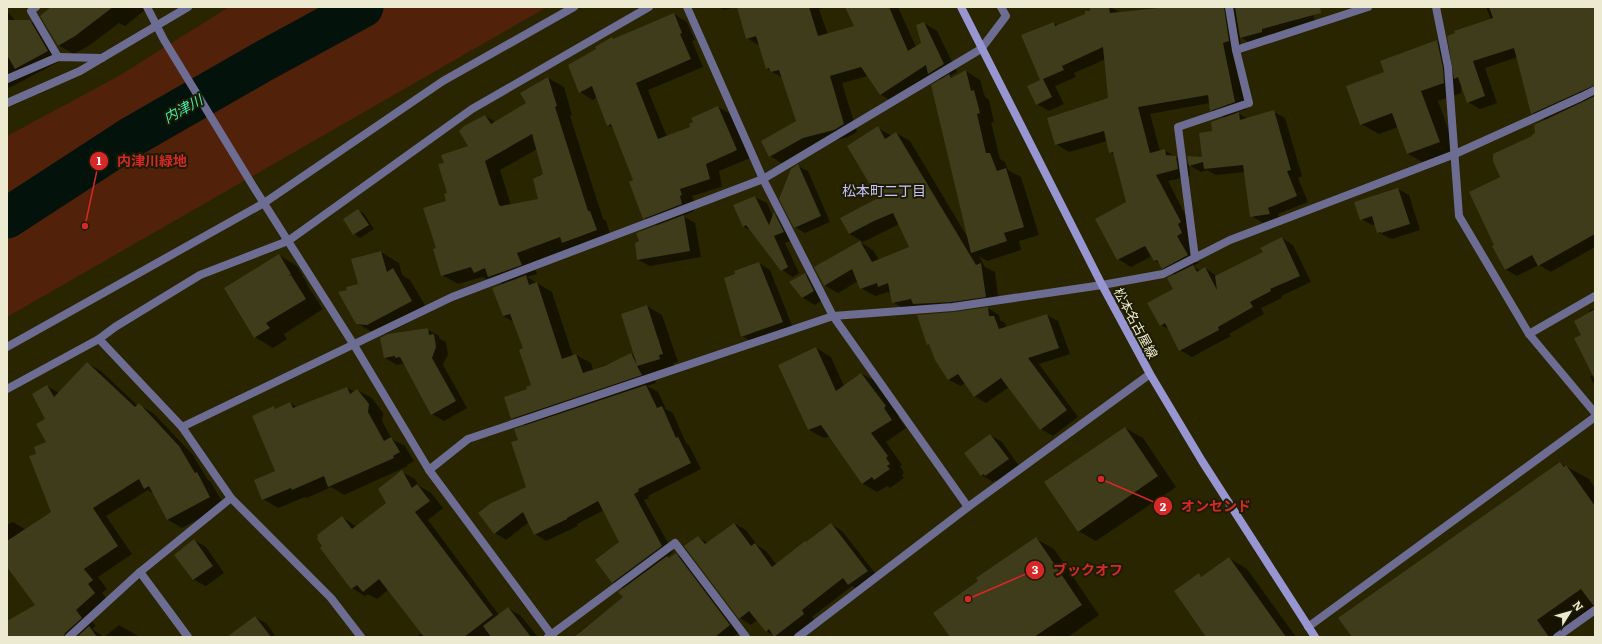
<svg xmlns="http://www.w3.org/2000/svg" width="1602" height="644" font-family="Literata,'Noto Sans JP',serif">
<rect width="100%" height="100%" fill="#282500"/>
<path fill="#512209" d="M229,7H547L7,317V136L117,77Z"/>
<g fill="#0007" fill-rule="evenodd">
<path d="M53,7H142L145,10L125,26L119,23L90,45L74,54L58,45Z"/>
<path d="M718,7H736L724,10Z"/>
<path d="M738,7H823V8L819,9L828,35L855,27L860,7H898L916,47L922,44L924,23L937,31L957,72L950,76L953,78L966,71L980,80L985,97L989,100L994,122H991L1000,159L1005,162L1008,170L1021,177L1039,235L1019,241L1021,250L987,261L979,256L985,267L995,272L999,304L906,310L893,302L891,294L888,292L875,296L861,288L858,281L838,293L824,285L860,242L873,250L879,260L910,248L899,224L863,242L850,234L841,218L879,198L878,128L892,136L896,133L910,141L968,238L941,80L933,76L894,102L881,95L868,76L842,83L857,132L848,137L817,145L783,164L770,156L797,121L783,78L767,69L760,46L747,38Z"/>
<path d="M1102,7H1110L1121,13L1165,8V7H1311L1316,25L1253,45L1240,37L1241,48L1235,50L1247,109L1237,112L1248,119L1274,112L1285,118L1302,176L1298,178L1308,202L1278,214L1281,220L1263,223L1251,216L1245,172L1216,175L1207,170L1201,172L1189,165L1190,176L1168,181L1193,230L1194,240L1189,243L1199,263L1192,266L1201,271L1205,268L1217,276L1264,253L1282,238L1293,245L1311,282L1281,296L1282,298L1261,308L1264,314L1229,334L1231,336L1192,357L1180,350L1170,330L1161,325L1174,290L1175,275L1162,268L1160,264L1154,260L1152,256L1131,267L1118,259L1127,203L1115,155L1110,152L1107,141L1069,152L1056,144L1109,99L1106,59L1074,73L1076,77L1055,86L1064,104L1049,111L1037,104L1054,23L1059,26ZM1210,103V110L1225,118L1213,132L1203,158L1189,165L1164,150L1160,151L1150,114Z"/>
<path d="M1486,7H1595V247L1551,272L1539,265L1517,276L1505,269L1495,245L1501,178L1537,133L1545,120L1532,113L1518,57L1485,68L1497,103L1480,109L1468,102L1461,83V93L1438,101L1457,153L1426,164L1408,154L1398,127L1379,134L1361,124L1385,72L1437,41L1451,49L1491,20Z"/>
<path d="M7,11L16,21H30L45,30L62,60L11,87L7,88Z"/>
<path d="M674,14L687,22L695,40L692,41L703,67L648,90L667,137L692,127L718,107L731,114L750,158L719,171L722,187L692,196L695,203H693L694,211L683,216L695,223L701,257L650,266L638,260L658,226L644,218L634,181L613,128L608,125L597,97L593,100L580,92L614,40Z"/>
<path d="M548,78L564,87L572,115L570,116L603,219L606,221L612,239L571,248L532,262L537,274L527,277L552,292L573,356L576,355L591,363L593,370L631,354L635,357L647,306L662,315L678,362L673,363L675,367L652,374L656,383L647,386L658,392L666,409L673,413L686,443L689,445L701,469L648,496L649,498L644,500L673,552L667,557L670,558L676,554L686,560L740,632L733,637H583L579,632L624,597V589L612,582L621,542L604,510L577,524L578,526L546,541L535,534L529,522L506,540L495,533L480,513L527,487L519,441L526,426L512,418L528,389L533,386L524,349L514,322L503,316V285L494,279L490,281L483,277L458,284L442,275L437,249L449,193L445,163L470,147L485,116L496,122L528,103ZM537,149L544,174L538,176L539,200L511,205L500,170Z"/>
<path d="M798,166L808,171L830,222L805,233L795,227Z"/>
<path d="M1398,189L1409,195L1420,230L1392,239L1389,238L1378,232L1375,224L1372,225L1361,219L1355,202Z"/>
<path d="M755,197L767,203L773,217L774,214L786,220L795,239L785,243L799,273L793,277L782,270L753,232L743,226Z"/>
<path d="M358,210L364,214L374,229L360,238L354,234Z"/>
<path d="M381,252L399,263L402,275L410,280L429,312L386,334H375L357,323L348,291L359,284Z"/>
<path d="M279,255L297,266L308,285H307L323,309L284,334L287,339L273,348L255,337Z"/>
<path d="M759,263L770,270L793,328L753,343L742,336Z"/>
<path d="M805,274L817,281L825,298L815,305L803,298L791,282Z"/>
<path d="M988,308L999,315L1000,320L1005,323L1007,328L1047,315L1058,321L1070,354L1039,364L1078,417L1053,436L1041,429L1009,387L986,403L974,396L965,383L961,386L949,380L936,360L931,345L928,344Z"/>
<path d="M1595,308V386L1590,377L1593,375L1582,335L1590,313L1589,311Z"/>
<path d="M427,329L439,336L440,339L446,342L448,354L443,365L467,408L444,421L432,414L405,363L397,365L385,358Z"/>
<path d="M816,348L831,357L844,386L862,374L877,382L900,415L898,417L906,428L886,442L902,465L900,466L904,473L902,475L904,478L890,488L887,486L877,492L862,483L830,436L824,438L809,430L780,365Z"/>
<path d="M87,363L101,371L138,406L139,405L153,413L193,455L208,480L211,482L224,505L182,528L168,520L154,494L148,490L106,516L132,554L98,577L107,589L102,593L109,602L90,619L96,626L92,629L104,637L119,625L140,637H7V622L37,605L7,563V525L13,522L26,530L52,512L37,454L48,443L47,386L59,393Z"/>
<path d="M347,388L355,392L357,390L372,398L383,413L382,421L392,439L405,446L414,461L407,465L408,466L344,495L331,487L307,498L305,497L278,508L263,499L276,472L274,408L277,409L290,403L297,407Z"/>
<path d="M1125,428L1143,438L1176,487L1096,541L1078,531Z"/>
<path d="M990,435L1002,442L1019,466L998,482L995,480L993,482L981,475Z"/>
<path d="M1560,463L1589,479L1595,488V609L1562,637H1350Z"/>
<path d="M402,472L415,479L419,486L431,493L443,508L428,520L499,615L508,608L521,616L538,637H416L422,633L388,590L377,599L368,594L365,596L352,588L342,517L357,527L387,503Z"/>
<path d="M735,524L746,530L757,545L766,551L777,565L831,524L842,531L879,578L860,591L852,586L812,617L815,621L794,637H776L766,631L757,620L751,625L740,618L698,537L708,543Z"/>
<path d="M1036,539L1054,549L1099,615L1068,637H951Z"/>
<path d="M194,540L206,547L224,573L206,586L194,580Z"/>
<path d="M1229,558L1247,569L1296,637H1207L1199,575L1203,577Z"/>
<path d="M255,617L267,624L276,637H239Z"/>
</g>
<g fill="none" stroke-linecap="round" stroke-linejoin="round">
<path stroke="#04120c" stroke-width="41" d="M7,218L133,136L262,62L363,7"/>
</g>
<g fill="#3e3c1a" fill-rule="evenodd">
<path d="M51,7H113L75,36L58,46L40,16Z"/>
<path d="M737,7H809L818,36L854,26L845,7H889L908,51L921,43L916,25L924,22L944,64L928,74L926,65L880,95L861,67L830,76L844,124L834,130L803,138L769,157L761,141L796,121L779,70L771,72L769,68L766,69L756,36L746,39Z"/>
<path d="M1090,7H1109L1110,13L1168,7H1224L1229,41L1223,43L1235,102L1210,111L1208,95L1138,107L1150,153L1165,149L1166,155L1176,156L1178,169L1156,175L1181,222L1178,224L1182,233L1177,236L1188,255L1162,269L1157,260L1154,261L1145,246L1117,260L1095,219L1126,202L1113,152L1109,153L1104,131L1055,145L1047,118L1108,98L1103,47L1062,66L1064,70L1043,79L1052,97L1036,105L1027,86L1040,80L1021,35L1054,22L1055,26L1085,14V11H1090Z"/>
<path d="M1235,7H1320L1321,13L1262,29V32L1240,38Z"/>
<path d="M1489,7H1595V85L1531,114L1514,48L1473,61L1485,96L1467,103L1458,77L1454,79L1447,36L1455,33L1454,31L1493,18Z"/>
<path d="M674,13L682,33L680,34L691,59L636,83L658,139L690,127L689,124L693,122L691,118L718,106L737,150L706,164L710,179L680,189L682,195L680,196L682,204L643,219L629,182L633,180L611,124L607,126L592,86L579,93L568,65L596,49L595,47L612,37L613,39Z"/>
<path d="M7,20H30L48,51L15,69L7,55Z"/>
<path d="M1437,40L1443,68L1444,83L1421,91L1440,142L1407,154L1392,113L1360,125L1346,86L1384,72L1380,61Z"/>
<path d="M966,70L971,91L974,90L980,113L977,114L986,153H990L997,171L1006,168L1024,227L1004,233L1007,241L971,253L931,85L949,74L951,78Z"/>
<path d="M548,77L557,106L555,107L588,211H590L597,230L562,243L560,237L517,253L522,265L488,277L485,268L474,273L471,267L441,276L433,249L436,248L423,208L446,201L444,194L447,193L438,164L444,163L441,155L468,146L459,131L464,126L485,115L491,124L526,103L520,93ZM532,134L543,174L533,179L538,199L501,206L499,205L485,161Z"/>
<path d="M1595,96V234L1538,266L1532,255L1505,270L1492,246L1494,245L1469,192L1500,177L1493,161V154L1532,136V135L1535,133L1534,125Z"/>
<path d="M1274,110L1291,170L1287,171L1297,196L1268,208L1270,214L1250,217L1243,165L1204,169L1203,162L1189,166L1187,156L1202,157L1199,133L1212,131L1211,122L1239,112L1240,120Z"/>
<path d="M878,126L885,139L896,132L976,265L981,263L986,297L952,302L913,304L911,299L892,303L888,283L878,287L877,283L860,289L852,269L824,286L814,267L860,241L872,262L909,247L893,213L874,221L849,234L840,218L878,198L847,146Z"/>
<path d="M798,164L821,216L794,228L779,199L791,169Z"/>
<path d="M1398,188L1410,224L1381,233L1380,232L1377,233L1372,216L1360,220L1354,202Z"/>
<path d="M755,196L769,225L774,212L784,232L774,236L788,267L781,271L746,225L743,227L733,205Z"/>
<path d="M358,209L369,225L353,235L343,219Z"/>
<path d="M684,215L690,251L637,260L635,243L639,241L636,233Z"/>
<path d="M1282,237L1300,276L1270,289L1271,291L1250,302L1253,307L1218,327L1219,330L1179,351L1165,323L1160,326L1147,303L1173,289L1167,278L1193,265L1197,272L1205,267L1217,290L1215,276L1263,252L1260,248Z"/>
<path d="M381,251L387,272L393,268L412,301L367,325L356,324L338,292L347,290L346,287L358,284L351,259Z"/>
<path d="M279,254L291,274L288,276L291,275L306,299L266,323L270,328L254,338L224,288Z"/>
<path d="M759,262L783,322L741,337L724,278L735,274L734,271Z"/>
<path d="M805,273L814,291L802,298L789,282Z"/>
<path d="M526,275L529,285L537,282L562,359L576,354L583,373L604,366L631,353L637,365L621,314L647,305L663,354L659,355L660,359L637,366L642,375L511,419L504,397L527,389L526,387L531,385L519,350L523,348L510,314L503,316L492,288Z"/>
<path d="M988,307L989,316H994L999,329L1047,314L1059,348L1028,358L1067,410L1040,430L1001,378L974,397L958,374L948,380L935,360L929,344L927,345L917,315L954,312Z"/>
<path d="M1595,309V380L1574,338L1581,335L1574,321Z"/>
<path d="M428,328L429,335L434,334L436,347L432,358L456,401L431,415L400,357L395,358V356L384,358L380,338L388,334Z"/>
<path d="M816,347L836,391L861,373L886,406L884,408L892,420L871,433L888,456L886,458L890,464L887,466L890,469L874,480L872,477L862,484L821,425L808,430L778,365Z"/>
<path d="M87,362L135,407L139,403L179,446L195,473L197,472L210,497L167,520L149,486L144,489L139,479L93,508L118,546L84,569L93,580L88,584L95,593L76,610L82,618L65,633L64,637H7V621L35,605L7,567V541L51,512L29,456L36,454L34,447L46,442L36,424L45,419L32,394L47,385L54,397Z"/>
<path d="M646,385L657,408L662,406L676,438L678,437L691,463L638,489L639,491L634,494L662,546L612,583L595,560L619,542L598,501L567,518V519L534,535L523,512L494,534L478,513L491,503L526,487L511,442L518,440L514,429Z"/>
<path d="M347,387L350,394L357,389L369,404L368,412L384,441L391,437L400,452L393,456L394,458L328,487L324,476L292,490L291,488L262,500L254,480L275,471L252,416L274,406L275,409L290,402L293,408Z"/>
<path d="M1125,427L1158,476L1078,532L1044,482Z"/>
<path d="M990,434L1009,459L985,476L984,474L981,476L964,453Z"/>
<path d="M1560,462L1564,467L1566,465L1595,506V605H1593L1581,589L1537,620L1549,637H1352L1338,618Z"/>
<path d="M402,470L412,488L417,484L430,501L415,512L493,615L464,637H424L379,579L363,592L357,585L351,589L320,548L322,546L317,539L318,537L317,535L342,516L352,529L386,503L378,489Z"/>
<path d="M734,523L751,546L755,543L772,567L805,541L806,542L831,523L868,571L848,585L843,578L802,610L804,614L774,637L769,629L766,632L749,611L739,619L684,546L698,536L705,544Z"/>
<path d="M1036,537L1082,605L1034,637H950L933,613L978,581L976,578Z"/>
<path d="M194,539L213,566L193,580L174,555Z"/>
<path d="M676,553L730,625L715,637H574L623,597L618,592L667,556L669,558Z"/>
<path d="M1229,557L1286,637H1206L1174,591L1199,573L1201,577Z"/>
<path d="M508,607L531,637H491L483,626Z"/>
<path d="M255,616L271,637H227Z"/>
<path d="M89,626L97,637H77Z"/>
</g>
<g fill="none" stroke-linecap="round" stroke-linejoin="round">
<g stroke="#6d6c92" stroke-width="8">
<path d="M36,7L31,11L58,57"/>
<path d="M147,7L164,40L253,186L354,345L429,470L553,637"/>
<path d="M687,7L763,179L833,316L968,507"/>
<path d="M1436,7L1448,67L1459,216L1529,334L1595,413"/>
<path d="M1236,50L1368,7"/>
<path d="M7,79L58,57L102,58"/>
<path d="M7,103L80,71L188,7"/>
<path d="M1195,258L1178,127L1249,103L1236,50L1229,7"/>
<path d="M1529,334L1595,296"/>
<path d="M99,339L182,427L231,498L331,598L361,637"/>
<path d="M7,347L264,203L443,81L574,7"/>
<path d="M7,389L99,339L115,327L200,275L288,241L472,109L649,7"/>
<path d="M182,427L452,297L763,179L981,49L1006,16L1001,7"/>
<path d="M429,470L468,439L833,316L953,307L1102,285L1163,274L1230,240L1455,154L1581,97L1595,90"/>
<path d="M140,572L188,637"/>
<path d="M1308,627L1595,417"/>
<path d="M69,637L140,572L231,498"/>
<path d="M548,637L675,543L746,637"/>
<path d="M798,637L968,507L1150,374"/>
<path d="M1557,637L1595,610"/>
</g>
<path stroke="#9795d2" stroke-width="8" d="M961,7L1102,285L1150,374L1202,461L1315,637"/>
</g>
<g text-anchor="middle" stroke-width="4" stroke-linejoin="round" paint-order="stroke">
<g font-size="13" fill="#ecebd1" stroke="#1d1c03">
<text transform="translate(1136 323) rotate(62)" y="5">松本名古屋線</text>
</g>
<g font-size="14" font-style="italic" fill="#41ecb2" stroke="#1d1c03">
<text transform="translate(183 109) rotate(-29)" y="5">内津川</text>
</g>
<g font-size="14" fill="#c5c4fe" stroke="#1d1c03">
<text x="884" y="196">松本町二丁目</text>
</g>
</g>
<path fill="none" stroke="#d62828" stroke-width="1.5" d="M85 226L99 161M1101 479L1163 506M968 599L1035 570"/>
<g fill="#d62828" stroke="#1d1c03" stroke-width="1.5">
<circle cx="85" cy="226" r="4"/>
<circle cx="1101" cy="479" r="4"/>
<circle cx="968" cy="599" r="4"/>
<circle cx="99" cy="161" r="10"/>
<circle cx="1163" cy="506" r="10"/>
<circle cx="1035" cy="570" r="10"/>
</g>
<g font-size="12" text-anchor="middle" font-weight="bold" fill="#fff">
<text x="99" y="165">1</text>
<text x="1163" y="511">2</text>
<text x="1035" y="574">3</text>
</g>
<g font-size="14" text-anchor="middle" font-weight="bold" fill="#d62828" stroke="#1d1c03" stroke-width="4" stroke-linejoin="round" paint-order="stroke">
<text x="152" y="166">内津川緑地</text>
<text x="1216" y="511">オンセンド</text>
<text x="1088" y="575">ブックオフ</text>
</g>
<rect width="1602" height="644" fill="none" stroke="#ecebd1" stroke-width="16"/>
<g transform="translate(1570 612) rotate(53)" stroke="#1d1c03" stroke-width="3" paint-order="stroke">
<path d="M0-3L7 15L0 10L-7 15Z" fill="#ecebd1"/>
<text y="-6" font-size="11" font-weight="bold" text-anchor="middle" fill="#ecebd1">N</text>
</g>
</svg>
